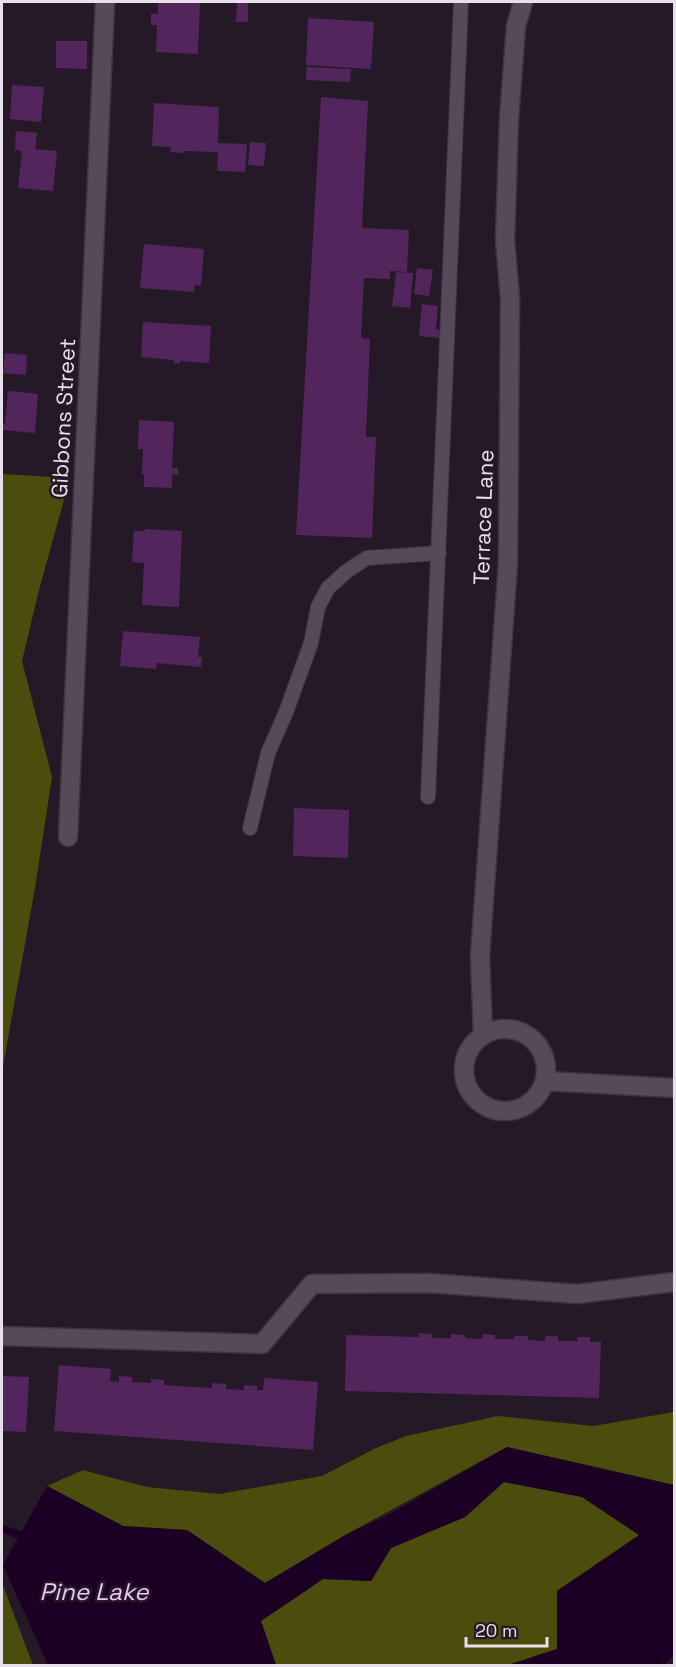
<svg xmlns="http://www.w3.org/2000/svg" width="676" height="1667" font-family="'Space Grotesk',sans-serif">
<rect width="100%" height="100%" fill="#251928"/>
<g fill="#4a4d0b">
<path d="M2,474L70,478L39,590L22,661L52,777L35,888L2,1072Z"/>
<path d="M674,1412V1485L507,1447L347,1534L265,1583L187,1530L123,1526L47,1486L83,1470L147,1487L219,1494L322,1476L376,1448L406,1436L498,1416L593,1426Z"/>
<path d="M504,1482L582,1497L640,1535L557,1591V1649L508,1665H276L261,1621L323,1579L371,1581L391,1548L465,1517Z"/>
<path d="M2,1583L33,1665H2Z"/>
</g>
<path fill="#1c0024" d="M507,1447L674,1485V1654L665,1665H508L557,1649V1591L639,1535L582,1497L504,1482L465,1517L391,1548L371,1581L323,1579L261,1621L276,1665H48L3,1565L47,1486L123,1526L187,1530L265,1583L347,1534L388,1515Z"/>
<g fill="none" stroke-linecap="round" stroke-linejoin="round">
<path stroke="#1c0024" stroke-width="8" d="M2,1529L20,1535L28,1541"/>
</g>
<g fill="#52265d">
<path d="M158,2H200L198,54L156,52L157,25H151V14H158Z"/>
<path d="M237,2H248V22H236Z"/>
<path d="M308,18L374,22L371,69L306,65Z"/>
<path d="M56,41H87V69L56,68Z"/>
<path d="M307,67L351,69L350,82L306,80Z"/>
<path d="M12,85L44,87L41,122L10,119Z"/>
<path d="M321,97L368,101L362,228L409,230L407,272L390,271V279L364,278L361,338L370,339L366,437H376L372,538L296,535Z"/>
<path d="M154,103L219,107L218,143L247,144L245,172L217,171L218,152L184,151V153L170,152L171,147L152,146Z"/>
<path d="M16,131L37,133L35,149L57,151L53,191L18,188L22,151L15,150Z"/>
<path d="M250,142L266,143L264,166L248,165Z"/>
<path d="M144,244L204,249L201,286L194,285V292L140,288Z"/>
<path d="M417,268L433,270L429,296L414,294Z"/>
<path d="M396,272L413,273L410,308L392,306Z"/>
<path d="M422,304L438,306L436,329L441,330L440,338L419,336Z"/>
<path d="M143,322L211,326L209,363L180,361V364L174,363V360L141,357Z"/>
<path d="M5,353L27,355L26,375L3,373Z"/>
<path d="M8,391L38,394L35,433L2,430V424H5Z"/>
<path d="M139,420L174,422L172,468H178V475L172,474V488L144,487V474H142L143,449H138Z"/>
<path d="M145,529L182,531L179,607L142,605L144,563L132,562L134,531H145Z"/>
<path d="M123,631L200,637L198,657H202L201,667L157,663L156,669L120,666Z"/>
<path d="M294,808L349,810L348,858L293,856Z"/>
<path d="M419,1333L433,1334L432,1338H451V1334L465,1335V1338L482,1339L483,1334L495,1335V1339H514V1336H528V1340L545,1341V1336H558V1341H578L577,1337H590V1342H601L599,1398L345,1391L346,1335L419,1337Z"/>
<path d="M59,1365L111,1369L110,1381L119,1382V1376L132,1377V1382L151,1383V1379L164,1380V1385L212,1388V1383L226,1384V1389L244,1390V1385L258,1386L257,1390H263L264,1378L318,1382L313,1450L54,1431Z"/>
<path d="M2,1376L29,1377L26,1432L2,1431Z"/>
</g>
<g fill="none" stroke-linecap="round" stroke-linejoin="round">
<g stroke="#3e3441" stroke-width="16">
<g id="lane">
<path d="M428,797L461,2"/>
<path d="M250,828L268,753L286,712L311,643L318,607L328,588L347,571L367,558L439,553"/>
</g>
</g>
<g stroke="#3e3441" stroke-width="21">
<g id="street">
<path d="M68,837L105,2"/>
<circle cx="505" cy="1070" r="41"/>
<path d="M483,1035L480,956L508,563L510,298L505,240L509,119L516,26L523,2"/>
<path d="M545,1081L674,1088"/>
<path d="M2,1336L262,1344L312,1284L429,1283L577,1294L674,1282"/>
</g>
</g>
<use href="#lane" stroke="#57495a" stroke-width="14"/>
<use href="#street" stroke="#57495a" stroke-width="18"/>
</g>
<g text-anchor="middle" stroke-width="5" stroke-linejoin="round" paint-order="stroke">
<g font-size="22" fill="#e7dfe9" stroke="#251928">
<text transform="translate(63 418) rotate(-87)" y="8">Gibbons Street</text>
<text transform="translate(483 517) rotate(-88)" y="8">Terrace Lane</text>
</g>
<g font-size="24" font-style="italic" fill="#ebc3f6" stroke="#251928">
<text x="94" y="1600">Pine Lake</text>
</g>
</g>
<rect width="676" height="1667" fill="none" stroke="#e7dfe9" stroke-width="6"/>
<path d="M466 1637v9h81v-9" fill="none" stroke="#e7dfe9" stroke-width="3"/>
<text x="475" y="1637" font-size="18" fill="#e7dfe9" stroke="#251928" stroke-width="4.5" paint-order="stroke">20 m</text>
</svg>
